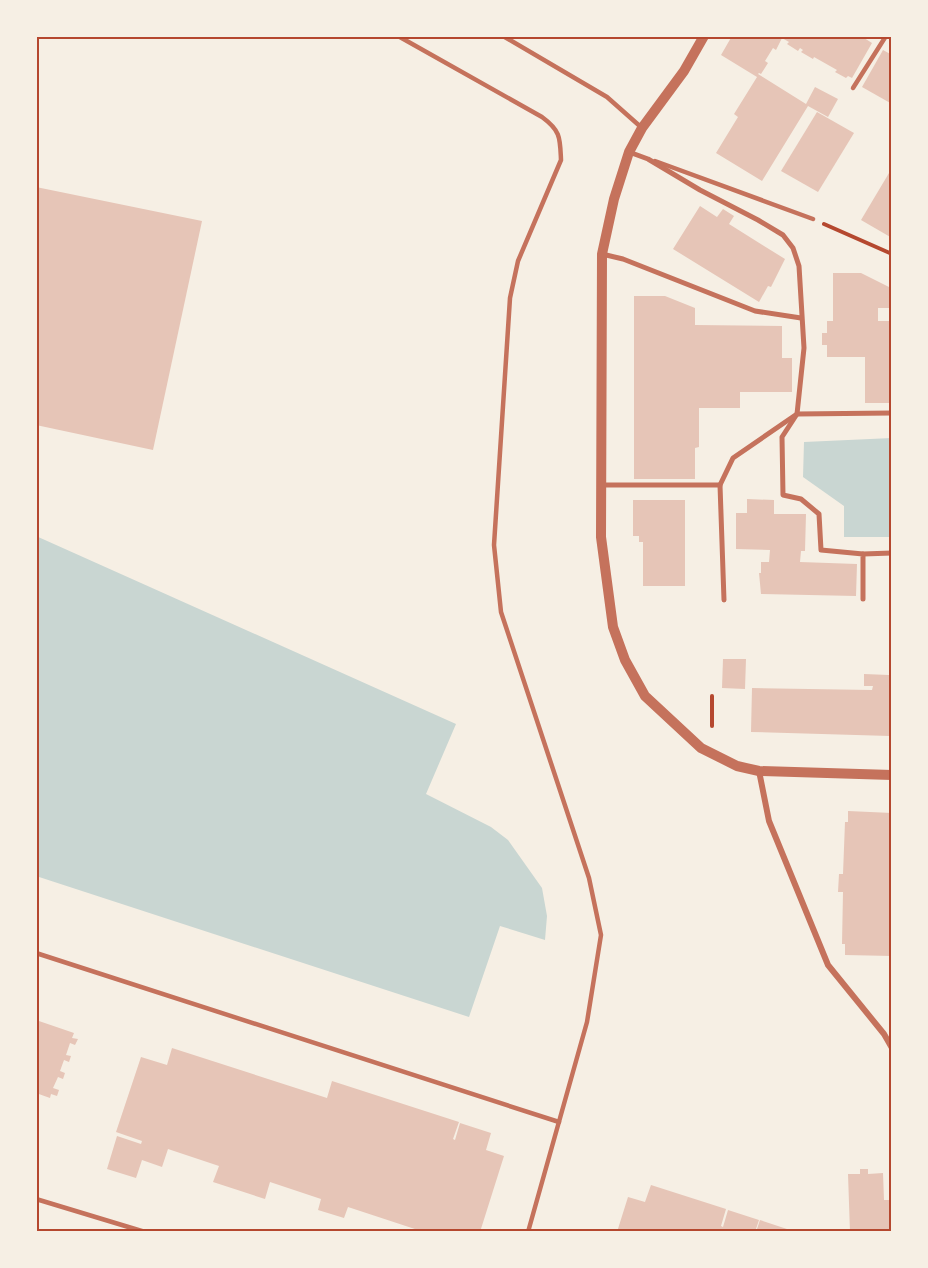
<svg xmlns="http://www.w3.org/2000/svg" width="928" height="1268" font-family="Commissioner,sans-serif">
<rect width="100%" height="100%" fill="#f6efe4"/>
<g fill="#c9d6d2">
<path d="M892,438V537H844V506L803,477L804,442Z"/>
<path d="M36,536L456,724L426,794L491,827L508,840L542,888L547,916L545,940L500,926L469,1017L36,876Z"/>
</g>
<g fill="#e6c5b7">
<path d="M732,36H861L872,43L852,78L848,76L846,78L835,72L837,70L814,57L813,59L801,52L803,50L800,48L798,51L787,44L789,42L782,38L776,50L773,48L765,61L768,63L761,74L759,73L758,74L806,104L815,87L838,99L828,117L808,106L762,181L716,153L738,117L734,114L757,77L721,55Z"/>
<path d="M883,50L892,55V104L862,87Z"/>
<path d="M817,112L854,133L818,192L781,171Z"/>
<path d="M892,168V238L861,220Z"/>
<path d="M36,187L202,221L153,450L36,425Z"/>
<path d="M700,206L717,217L723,209L734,216L729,224L785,259L771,287L768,286L759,302L673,249Z"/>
<path d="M833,273H861L891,288V308H878V321H892V403H865V357H827V345H822V333H827V321H833Z"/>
<path d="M634,296H665L695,308V325L782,326V358H792V392H740V408H699V447L695,448V479H634Z"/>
<path d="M747,499L774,500V514H806L805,551H801L800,562L857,564L856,596L761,594L759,573H761V562H769L770,550L736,549V513H747Z"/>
<path d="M633,500H685V586H643V542H639V536H633Z"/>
<path d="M889,651H892V733H890V736L751,732L752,688L872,690L873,686H864V674L889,675Z"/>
<path d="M723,659H746L745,689L722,688Z"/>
<path d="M848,811L892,813V956L845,955V944H842L843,892H838L839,874H843L845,822H848Z"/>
<path d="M36,1020L74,1033L72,1038L78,1039L75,1045L70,1043L66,1055L71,1056L69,1062L64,1060L60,1071L65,1073L63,1079L58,1077L53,1088L59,1090L57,1096L51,1094L50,1098L36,1093Z"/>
<path d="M172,1048L327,1098L332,1081L459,1122L453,1139L455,1140L460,1123L491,1133L486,1150L504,1156L480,1232H424L348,1207L344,1218L318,1210L321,1199L270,1182L265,1199L213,1182L219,1166L168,1149L162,1167L142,1160L136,1178L107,1169L117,1136L141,1144L142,1141L116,1132L141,1057L167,1065Z"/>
<path d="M860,1169H868V1174L883,1173L884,1200H892V1232H850L848,1174H860Z"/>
<path d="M651,1185L726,1209L721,1226L723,1227L728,1210L759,1220L755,1232H617L628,1197L645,1202Z"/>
<path d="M760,1220L796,1232H756Z"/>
</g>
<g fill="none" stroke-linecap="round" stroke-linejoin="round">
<g stroke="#b5482f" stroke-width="4">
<path d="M824,224L892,254"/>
<path d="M712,696V726"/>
</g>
<g stroke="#c5725c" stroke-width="4.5">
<path d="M398,36L542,117C561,131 560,138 561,160L518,261L510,298L494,545L501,612L589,878L601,935L587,1022L528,1232"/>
<path d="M503,36L607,97L642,128"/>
<path d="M853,88L886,36"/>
<path d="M655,161L813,219"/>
<path d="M36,953L559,1122"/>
<path d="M36,1199L145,1232"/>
</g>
<g stroke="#c5725c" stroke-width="5">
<path d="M629,152L648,159L700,190L758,220L783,235L793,248L799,266L804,348L797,414L782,437L783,495L801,499L819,514L821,550L863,554V599"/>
<path d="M602,254L623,259L755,311L801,318"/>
<path d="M601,485H720"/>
<path d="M863,554L892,553"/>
<path d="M724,600L720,485L733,458L797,414L892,413"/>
</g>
<path stroke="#c5725c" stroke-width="6" d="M759,771L769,821L828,965L884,1034L892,1048"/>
<path stroke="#c5725c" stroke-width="10" d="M704,36L684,71L642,128L629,152L614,199L602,254L601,537L613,627L625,660L645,696L701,748L737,766L759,771L892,775"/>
</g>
<rect width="928" height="1268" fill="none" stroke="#f6efe4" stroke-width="75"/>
<rect x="38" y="38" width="852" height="1192" fill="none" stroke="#b5482f" stroke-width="2"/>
</svg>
